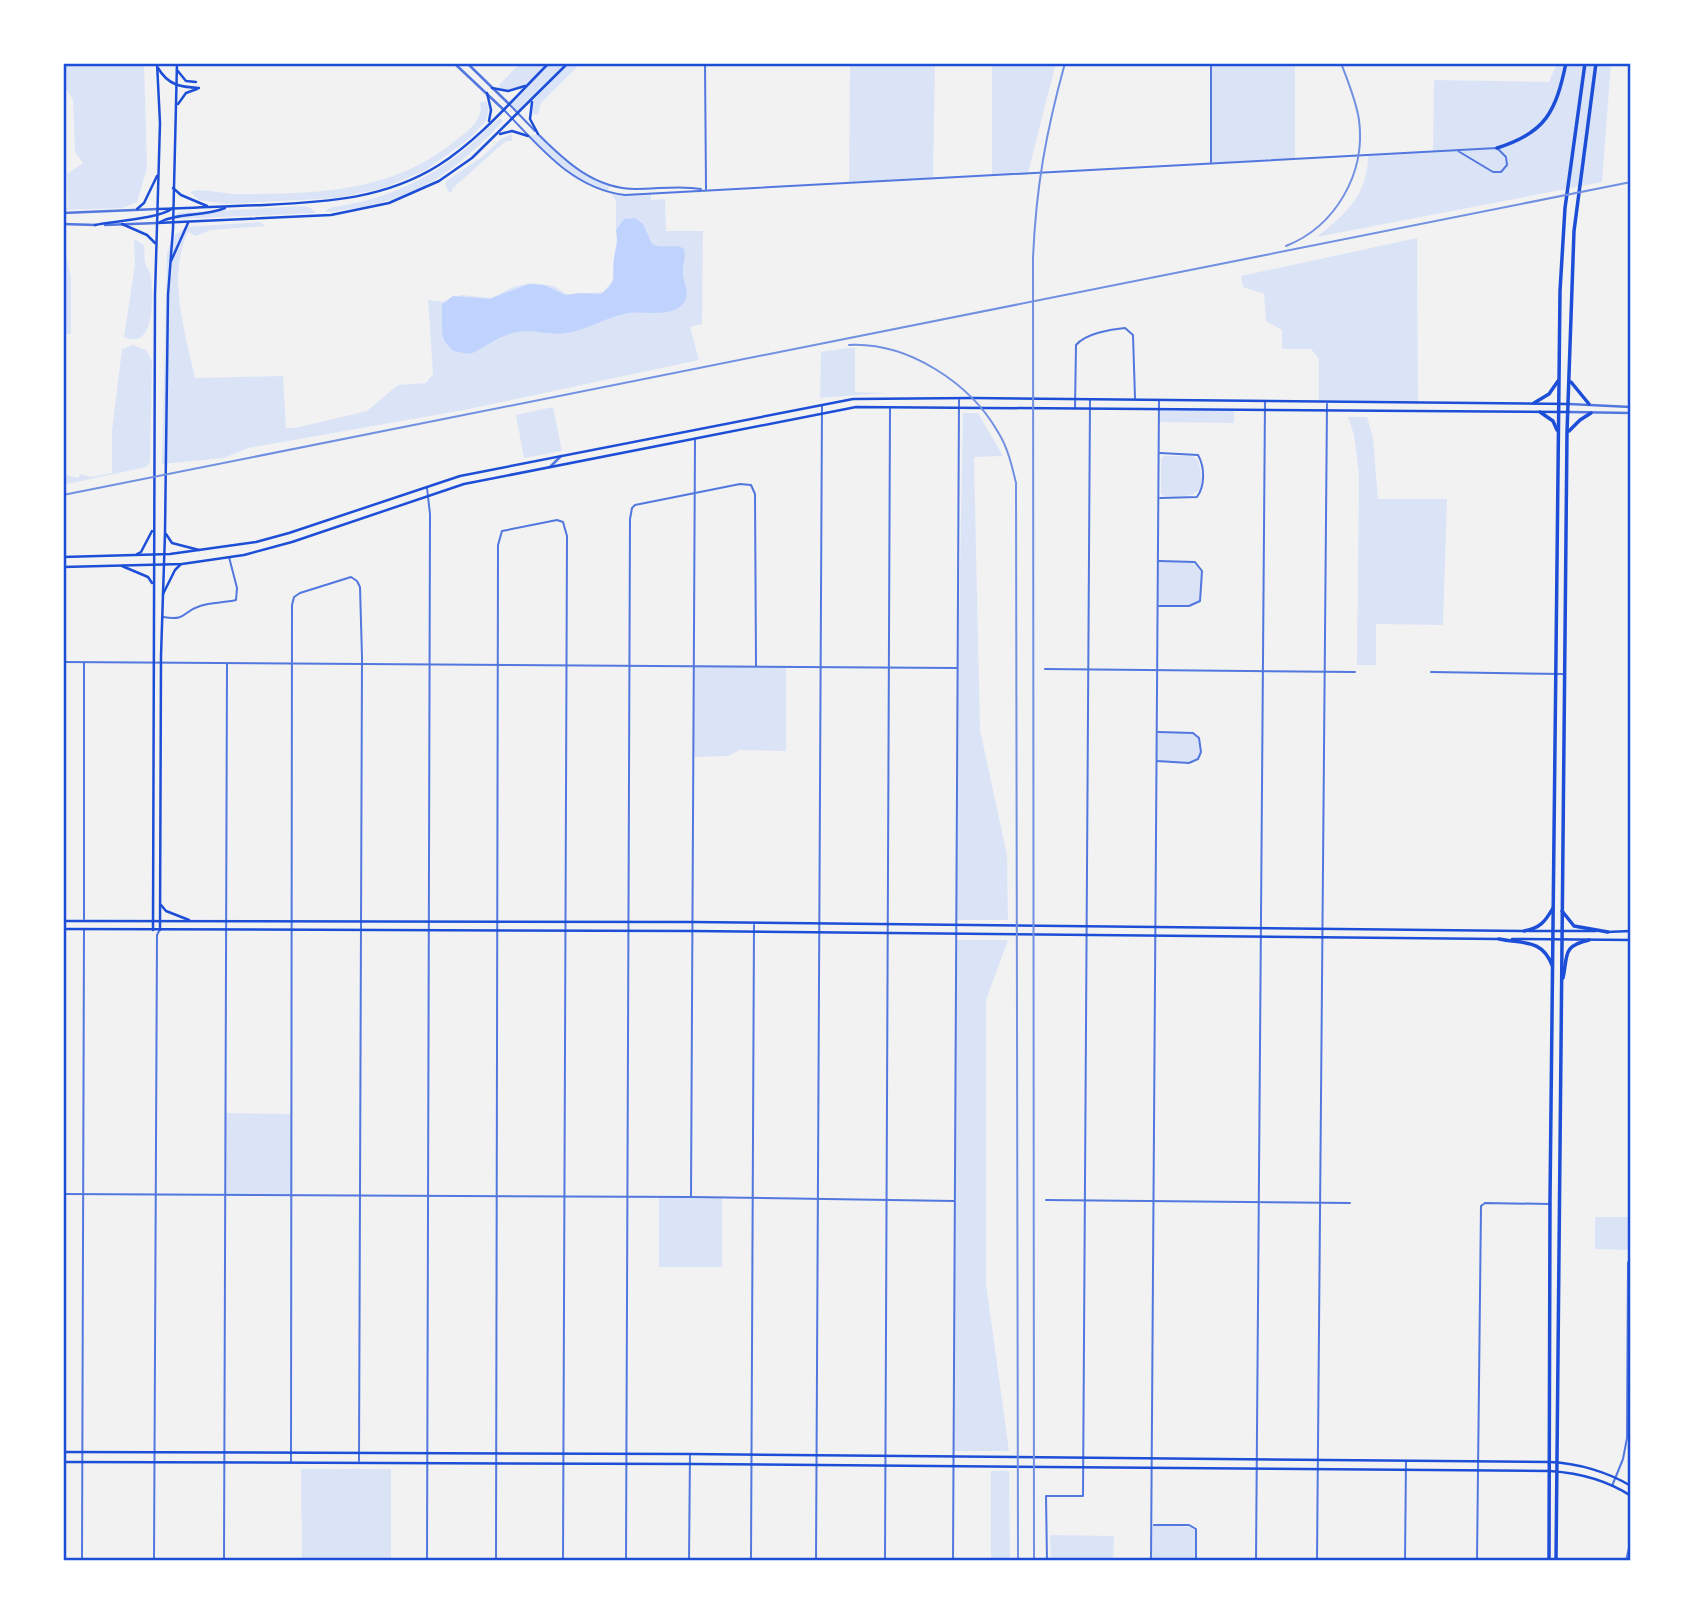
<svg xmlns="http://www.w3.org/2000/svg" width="1694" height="1624" font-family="'Libre Baskerville',serif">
<rect width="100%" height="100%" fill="#f2f2f2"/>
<g fill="#dbe4f7">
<path d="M63,63H144L147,168L137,202L123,208L63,210V208L68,207L67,174L83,163L75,152L73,100L63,83Z"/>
<path d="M520,63H581L541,103L538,115L529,113L532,100L518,114L509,104L526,86L508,91H498L499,85Z"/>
<path d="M850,63H935L933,178L849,182Z"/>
<path d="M992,63H1056L1028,173L992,175Z"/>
<path d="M1211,63H1295V159L1211,163Z"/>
<path d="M1557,63H1611L1602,182L1317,237C1346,213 1368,195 1368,155L1433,152L1434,80L1549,82Z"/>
<path d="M486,101L489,109L486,121L469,139L426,170L384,188L338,198L226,204L199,200L190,192C199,187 224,194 237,194C315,194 392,193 455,141C467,131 484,121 480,103Z"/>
<path d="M500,118L503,121C448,180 407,204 327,212L326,210L333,207C380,201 426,181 463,151C476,141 487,128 500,118Z"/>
<path d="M512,134V141H506L500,146L452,189V192H449L445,184L446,181L482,157L501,139Z"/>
<path d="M538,134C560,155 581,176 610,185L607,192C574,181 553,159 528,136Z"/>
<path d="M611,193L625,195L651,194V200L665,199L666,231H703L702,324L690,327L699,360L464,410L248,448L224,458L162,464L167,253L173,236L186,227L259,222L266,226L211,230L196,236L188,232C167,278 185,331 195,378L283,376L286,428H295L367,411L398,385L426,383L433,374L428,300L446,302L461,295L492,298L513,287L531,283L554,286L568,295L603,292L615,278L619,226L616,230V201Z"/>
<path d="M304,206L311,208L315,213L177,219V213Z"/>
<path d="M1417,238L1418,402L1319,401V359L1311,349H1282V330L1266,321L1264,294L1243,287L1241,276Z"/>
<path d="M134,239L144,245C145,251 144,256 145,262C146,267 150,271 151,276C153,294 156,352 124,337L135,265Z"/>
<path d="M63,242L71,277V334H63Z"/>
<path d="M133,345L146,350L152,361L150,462L146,467L63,485V474L78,478L80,474L91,477L112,473V431L122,349Z"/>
<path d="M847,348H855V392L885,393L820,398L821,352Z"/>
<path d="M553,407L562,451L524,458L516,415Z"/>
<path d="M1159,408L1234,409V423L1159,422Z"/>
<path d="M963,413H978L1003,456L974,457L980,730L1007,855L1008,920H957L958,668Z"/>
<path d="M1348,417H1367L1373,438L1378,499H1447L1443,625L1376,624V665H1357L1359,474L1354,435Z"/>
<path d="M1164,456H1192L1198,460C1208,497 1195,497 1164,496L1161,494V459Z"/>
<path d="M1158,561L1195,562C1205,571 1203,589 1200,601L1189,606H1157Z"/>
<path d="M694,665L786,667V751L740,750L728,756L694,757Z"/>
<path d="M1157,732L1193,733L1199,738L1201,752L1198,759L1189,763L1156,761Z"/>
<path d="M957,940H1008L986,1000V1284L1009,1451H954Z"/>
<path d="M226,1113L292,1114L291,1196H225Z"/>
<rect x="659" y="1197" width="63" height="70"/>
<path d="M1595,1217H1631V1246L1626,1250L1595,1249Z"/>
<path d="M301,1469H391V1561H302Z"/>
<path d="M991,1471H1009L1010,1561H991Z"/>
<path d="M1152,1525L1194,1527L1197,1533L1196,1561H1151Z"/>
<path d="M1050,1535L1114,1536L1113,1561H1051Z"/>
</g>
<path fill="#bfd3fe" d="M635,218L643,224L652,244C664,250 676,242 684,249C686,257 683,263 683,271C682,283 693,295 681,306C668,317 644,311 628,313C606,317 587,330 566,333C548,336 531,328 513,333C496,337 485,348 470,354L453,351L445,342L442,334V304L453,296L489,299L529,284L544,285L565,295L580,293L601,294C619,281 611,277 614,258C616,245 618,245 616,230L624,219Z"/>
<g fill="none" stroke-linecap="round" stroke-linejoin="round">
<g stroke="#5277de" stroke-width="2">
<path d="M705,63L706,189"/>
<path d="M510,105L535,131"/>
<path d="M504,110C539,146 572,189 625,195L1497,148L1506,157L1507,165L1501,172H1493L1458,151"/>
<path d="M539,135C566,162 595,189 636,189C658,189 680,185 701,189"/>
<path d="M1211,162V63"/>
<path d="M1075,408L1076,345C1085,334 1110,329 1125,328L1133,335L1135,398"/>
<path d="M427,488L430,514L427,1561"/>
<path d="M1160,498L1197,497C1205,486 1205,467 1198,455L1160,453"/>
<path d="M1159,561L1195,562L1202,571L1200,601L1189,606H1159"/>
<path d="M163,617C188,621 181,612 200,606C211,602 224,603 236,600L237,588L229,557"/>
<path d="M63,662L957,668"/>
<path d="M84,663V919"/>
<path d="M1045,669L1355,672"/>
<path d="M1431,672L1564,674"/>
<path d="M1157,761L1189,763L1198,759L1201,752L1199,738L1193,733L1158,732"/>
<path d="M63,1194L691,1197L954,1201"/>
<path d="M691,1197L695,440"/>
<path d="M1046,1200L1350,1203"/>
<path d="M291,1462L292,605L294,597L300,593L351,577L357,581L360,587L362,657L359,1461"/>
<path d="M1612,1486L1623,1459L1627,1438L1628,1263L1631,1256"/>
<path d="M1154,1525H1189L1196,1529V1561"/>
<path d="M82,1561L84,929"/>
<path d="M154,1561L157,935L159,931"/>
<path d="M224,1561L227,664"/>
<path d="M496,1561L498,545L502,531L557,520L563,522L567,536L563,1561"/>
<path d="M626,1561L630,519L632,508L635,505L740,484L751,485L755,494L756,666"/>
<path d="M689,1561L690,1454"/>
<path d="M751,1561L754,925"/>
<path d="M816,1561L822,405"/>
<path d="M885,1561L890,408"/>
<path d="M953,1561L959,400"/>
<path d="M1047,1561L1046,1496H1083L1090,399"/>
<path d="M1151,1561L1159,400"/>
<path d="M1256,1561L1265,401"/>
<path d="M1317,1561L1327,404"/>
<path d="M1405,1561L1406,1461"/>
<path d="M1477,1561L1481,1206L1485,1203L1550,1204"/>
<path d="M1626,1561L1631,1539"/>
</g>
<g stroke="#5277de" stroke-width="2.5">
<path d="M454,63L504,110"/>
<path d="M467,63L509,104"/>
<path d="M63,213L158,209"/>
<path d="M63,224L95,225"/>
<path d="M105,225L157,223"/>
<path d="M1569,404L1631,407"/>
<path d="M1569,412L1631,413"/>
<path d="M550,467L561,456"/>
</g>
<g stroke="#1d4ed8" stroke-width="2.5">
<path d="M158,68C168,85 180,87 199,88"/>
<path d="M177,70L186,81L196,82"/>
<path d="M492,88L508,91L525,86"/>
<path d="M487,93L491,110L489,121"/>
<path d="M532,102L530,119L538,134"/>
<path d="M178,104L186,93L197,89"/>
<path d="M500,134L512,131L528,136"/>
<path d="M173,188L181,195L207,206"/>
<path d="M137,209L144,203L157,176"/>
<path d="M158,209C193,208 229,206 265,205C327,202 385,199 439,165C481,138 514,98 549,63"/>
<path d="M160,222C180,212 204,217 225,208"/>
<path d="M157,223L331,215L389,203L439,181L472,158L568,63"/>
<path d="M122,224L147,235L155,243"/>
<path d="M95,225C114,221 159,219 173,208"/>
<path d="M171,261L188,223"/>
<path d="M166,534L172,543L199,550"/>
<path d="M137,554L141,552L152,531"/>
<path d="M63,557L170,554L256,542L289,533L460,476L853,399L973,398L1569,404"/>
<path d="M122,566L148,577L152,583"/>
<path d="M63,567L182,564L244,555L292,542L464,484L856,407L1569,412"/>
<path d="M163,594L175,570L181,564"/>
<path d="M161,905L166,911L189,920"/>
<path d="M63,921L693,922L1523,931"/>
<path d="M63,929L693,931L1498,939"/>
<path d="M153,930L155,295L160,123L157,63"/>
<path d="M160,930L161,656L165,533L168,295L173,229L177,63"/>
<path d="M1529,931H1596"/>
<path d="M1606,932L1631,931"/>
<path d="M1512,939L1631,940"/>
<path d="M63,1452L690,1454L1550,1462C1577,1463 1608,1472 1631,1486"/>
<path d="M63,1462L695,1464L1550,1471C1579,1473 1607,1480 1631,1496"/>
</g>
<g stroke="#1d4ed8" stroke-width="3.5">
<path d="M1497,148C1546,133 1556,111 1566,63"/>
<path d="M1571,382L1589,404"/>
<path d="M1534,403L1549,394L1558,381"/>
<path d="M1540,412L1553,421L1557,430"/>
<path d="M1569,431L1580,420L1591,413"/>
<path d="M1562,911L1574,926L1608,932"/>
<path d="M1524,931C1540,928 1545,922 1553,908"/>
<path d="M1499,939C1524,944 1542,939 1552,965"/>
<path d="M1563,978C1568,955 1562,946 1589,940"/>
<path d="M1549,1561L1550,1199L1560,291L1565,208L1585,63"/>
<path d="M1556,1561L1567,432L1574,231L1596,63"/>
</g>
<g stroke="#7290e2" stroke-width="2">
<path d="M1286,246C1336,226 1366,173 1359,120C1356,100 1348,82 1341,63"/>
<path d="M849,345C908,342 970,383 998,432C1008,448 1012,466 1016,483L1018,1561"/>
<path d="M63,495L1631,182"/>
<path d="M1034,1561L1033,258C1036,187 1046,132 1065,63"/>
</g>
</g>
<rect width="1694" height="1624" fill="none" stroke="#ffffff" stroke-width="130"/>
<rect x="65" y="65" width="1564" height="1494" fill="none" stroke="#1d4ed8" stroke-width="2.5"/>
</svg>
